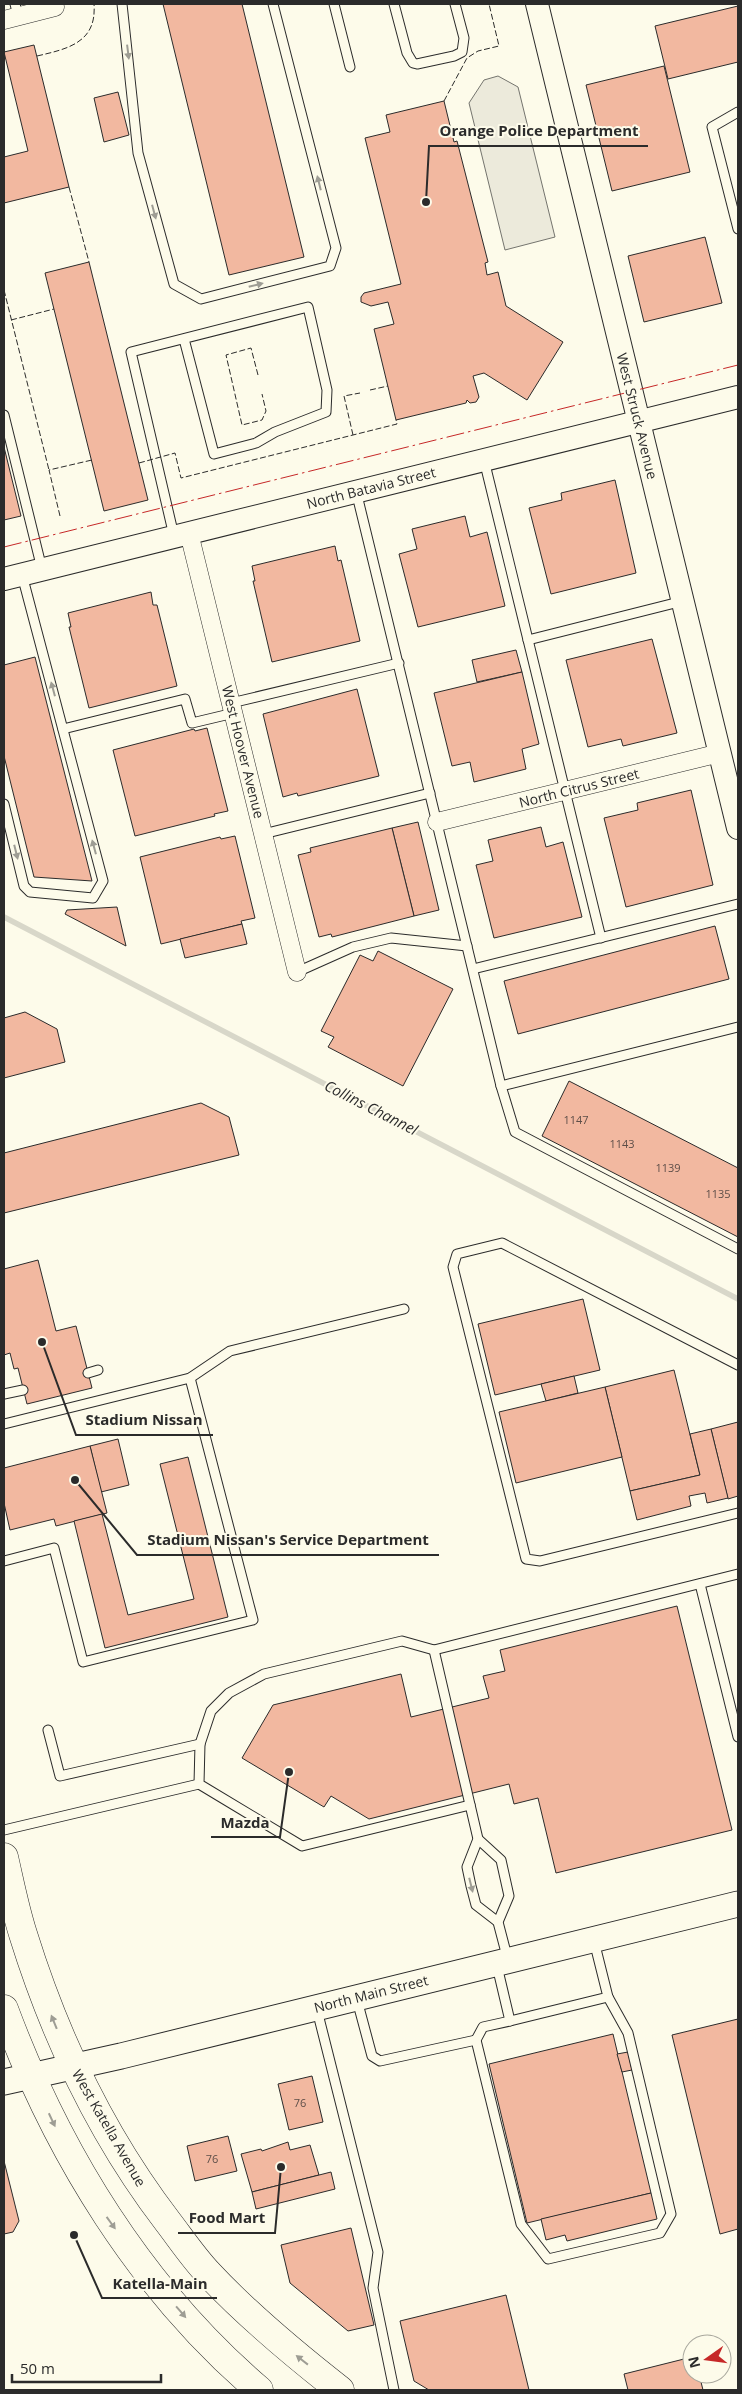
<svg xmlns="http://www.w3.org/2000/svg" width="742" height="2394" font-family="'Open Sans',sans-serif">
<rect width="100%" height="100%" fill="#fdfbea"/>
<path fill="#eceadb" stroke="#74746e" d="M498,76L518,87L555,237L505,250L469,103L484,80Z"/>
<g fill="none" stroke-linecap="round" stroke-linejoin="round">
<path stroke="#d8d7c9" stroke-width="5.5" d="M4,917L738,1299"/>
</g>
<g fill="#f2b8a0" stroke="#2b2b2b">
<path d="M163,4H242L304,257L229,275Z"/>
<path d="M738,6V62L668,79L655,26Z"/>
<path d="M34,45L69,187L4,203V157L28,151L4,52Z"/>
<path d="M664,66L690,172L612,191L586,85Z"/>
<path d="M118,92L129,135L104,142L94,98Z"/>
<path d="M444,101L454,142L457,141L488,262L485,263L487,275L498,272L506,306L563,342L527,400L484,373L473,376L479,397L476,402L470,403L467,400L466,403L396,420L374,329L394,324L388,302L371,306L361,302V297L364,293L401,284L365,138L390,132L386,115Z"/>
<path d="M705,237L722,303L644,322L628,256Z"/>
<path d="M89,262L148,500L104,511L45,273Z"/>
<path d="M4,447L21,516L4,520Z"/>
<path d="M615,480L636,573L551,594L529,508L562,500L561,493Z"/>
<path d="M465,516L470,537L487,532L505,606L418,627L399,554L417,549L412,529Z"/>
<path d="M335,546L338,561L341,560L360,641L272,662L253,581H255L252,566Z"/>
<path d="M151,592L153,605H157L177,686L89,708L69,627H71L68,613Z"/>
<path d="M652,639L677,733L623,746L621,739L588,747L566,660Z"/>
<path d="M516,650L522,672L477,682L472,660Z"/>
<path d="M35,657L92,881L34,877L4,756V665Z"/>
<path d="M522,672L539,744L522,749L526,769L474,782L470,762L452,766L434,693Z"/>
<path d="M357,689L379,776L298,796L297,793L283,797L263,714Z"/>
<path d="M207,728L228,811L214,814L215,816L135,836L113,750L194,729L195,731Z"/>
<path d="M691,790L713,885L626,907L604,818L638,810L637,803Z"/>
<path d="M418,822L439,910L414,916L392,828Z"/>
<path d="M541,827L546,847L563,842L582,917L494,938L476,865L493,861L488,840Z"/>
<path d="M392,828L414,916L332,937L331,934L319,937L298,855L311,852L310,848Z"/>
<path d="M235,836L255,918L241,921L242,924L161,944L140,857L220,837L221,839Z"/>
<path d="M117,907L126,946L65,914L67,910Z"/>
<path d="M242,924L247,944L185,958L180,939Z"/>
<path d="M715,926L729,979L518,1034L504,981Z"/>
<path d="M378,951L453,989L403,1086L328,1047L334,1037L321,1031L360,955L373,961Z"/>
<path d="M25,1012L57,1029L65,1062L4,1078V1018Z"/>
<path d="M569,1081L738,1168V1237L542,1136Z"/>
<path d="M201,1103L229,1117L239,1155L4,1213V1153Z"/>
<path d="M38,1260L56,1331L76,1326L92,1388L27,1404L18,1368L14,1369L10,1353L4,1355V1269Z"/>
<path d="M583,1299L600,1370L495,1395L478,1324Z"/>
<path d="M674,1370L700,1475L630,1491L605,1387Z"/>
<path d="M574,1376L578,1393L546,1401L541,1384Z"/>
<path d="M605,1387L622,1457L516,1483L499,1412Z"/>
<path d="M738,1422V1496L728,1499L711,1429Z"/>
<path d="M711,1429L728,1498L707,1503L705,1493L689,1496L691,1506L637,1520L630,1491L700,1475L690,1434Z"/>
<path d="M118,1439L129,1485L101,1492L90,1446Z"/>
<path d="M90,1446L107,1513L56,1526L54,1519L10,1530L4,1503V1468Z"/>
<path d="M188,1457L228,1617L105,1648L74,1521L102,1514L128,1615L194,1599L160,1464Z"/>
<path d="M677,1606L732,1830L556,1873L538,1798L514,1804L509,1784L369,1819L331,1796L324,1807L242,1758L273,1705L401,1674L411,1717L489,1698L483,1676L505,1671L500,1650Z"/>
<path d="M738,2019V2229L720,2234L672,2035Z"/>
<path d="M613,2034L651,2193L527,2223L489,2064Z"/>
<path d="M628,2052L632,2070L622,2072L617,2054Z"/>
<path d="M312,2076L323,2122L289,2130L278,2084Z"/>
<path d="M228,2136L237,2171L195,2181L187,2146Z"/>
<path d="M288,2142L290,2150L310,2145L319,2175L252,2192L241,2154L261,2149L262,2151Z"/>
<path d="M4,2161L19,2221L13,2232L4,2234Z"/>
<path d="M331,2172L335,2189L256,2209L252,2192Z"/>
<path d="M651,2193L657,2219L567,2241L565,2235L546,2240L541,2219Z"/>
<path d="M351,2228L374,2325L348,2331L290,2283L281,2245Z"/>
<path d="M506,2295L529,2390H429L414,2381L400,2321Z"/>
<path d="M692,2357V2374H699L703,2390H628L624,2374Z"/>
</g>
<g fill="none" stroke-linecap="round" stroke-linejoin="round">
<g stroke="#2b2b2b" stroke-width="11">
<g id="service">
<path d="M15,4L18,16"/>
<path d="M122,4L138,153L174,284L201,299L330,266L336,248L273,4"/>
<path d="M334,4L350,67"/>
<path d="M394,4L407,53L413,63L417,64L454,56L462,52L464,38L455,4"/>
<path d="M738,112L712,127L738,229"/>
<path d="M4,415L42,569"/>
<path d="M484,460L601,938"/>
<path d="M356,491L501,1086L515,1132L738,1249"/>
<path d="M174,536L131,352L308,307L327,390L326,412L275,432L256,443L214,454L184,339"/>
<path d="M528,640L683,601"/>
<path d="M231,703L399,663"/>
<path d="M63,729L185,699L192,723L234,713"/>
<path d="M4,804L24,886L30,892L93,898L103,881L22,575"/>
<path d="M263,834L430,793"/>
<path d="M473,969L738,904"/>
<path d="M297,972L353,947L391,938L467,946"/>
<path d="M501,1086L738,1027"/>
<path d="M738,1365L502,1243L457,1254L453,1267L526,1559L540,1561L738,1513"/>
<path d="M88,1373L98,1370"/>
<path d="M4,1394L23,1390"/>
<path d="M4,1424L190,1378L230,1351L404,1309"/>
<path d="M4,1561L54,1548L83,1662L253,1620L190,1378"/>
<path d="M700,1584L738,1737"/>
<path d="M434,1650L478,1839L467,1867L471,1886L476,1905L498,1922"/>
<path d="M48,1730L60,1776L200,1744"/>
<path d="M470,1805L302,1846L199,1784L200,1744L211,1711L229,1693L264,1674L402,1641L434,1650L738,1574"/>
<path d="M4,1830L199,1784"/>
<path d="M478,1839L501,1860L509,1896L498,1922L508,1960"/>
<path d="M497,1966L510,2021L483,2027L476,2040L521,2224L548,2259L660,2233L671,2214L628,2033L608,1997"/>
<path d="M357,2000L372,2056L380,2061L476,2040"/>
<path d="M317,2010L378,2252L373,2288L394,2390"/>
<path d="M510,2021L608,1997L594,1941"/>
</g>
</g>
<g stroke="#2b2b2b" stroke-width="19">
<g id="minor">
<path d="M4,20L55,7"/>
<path d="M189,533L297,972"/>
<path d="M437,822L720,753"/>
</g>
</g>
<g stroke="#2b2b2b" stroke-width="24">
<g id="tertiary">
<path d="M537,4L738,828"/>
<path d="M4,579L738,397"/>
</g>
</g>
<g stroke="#2b2b2b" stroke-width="27">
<path id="secondary" d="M4,2082L121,2056L738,1904"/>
</g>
<g stroke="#2b2b2b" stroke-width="29">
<g id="primary">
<path d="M4,1857C10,1883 15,1909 23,1934C55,2037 102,2136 168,2222C181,2239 193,2257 208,2273C248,2316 294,2354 340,2390"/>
<path d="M4,2009C58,2154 141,2289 259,2390"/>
</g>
</g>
<use href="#service" stroke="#fdfbea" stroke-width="9"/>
<use href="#minor" stroke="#fdfbea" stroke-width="18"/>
<use href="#tertiary" stroke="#fdfbea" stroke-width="22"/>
<use href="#secondary" stroke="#fdfbea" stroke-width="25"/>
<use href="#primary" stroke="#fdfbea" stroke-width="28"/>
<g stroke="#2b2b2b" stroke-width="1" stroke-dasharray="6 2.5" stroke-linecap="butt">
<path d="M37,56C67,49 97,43 94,4"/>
<path d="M444,101L467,58L478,51L499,46L489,4"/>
<path d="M69,187L89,262"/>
<path d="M4,290L49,470"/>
<path d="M11,320L54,309"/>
<path d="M258,375L251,348L226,355L242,425L262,420L266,411L262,394"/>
<path d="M370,390L388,386"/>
<path d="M353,435L344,396L360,393"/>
<path d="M139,463L175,453L181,478L397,424L396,420"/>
<path d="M60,516L49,470L92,460"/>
</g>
<path stroke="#c62828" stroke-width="1" stroke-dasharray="18 4 2.5 4" stroke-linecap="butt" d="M4,547L738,365"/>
</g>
<defs><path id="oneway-solid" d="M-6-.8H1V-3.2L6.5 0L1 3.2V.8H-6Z" transform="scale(1.25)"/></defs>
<g fill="#9e9d94">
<use href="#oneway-solid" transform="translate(128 52) rotate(83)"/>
<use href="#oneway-solid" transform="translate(319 183) rotate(-104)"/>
<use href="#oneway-solid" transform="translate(154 212) rotate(75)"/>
<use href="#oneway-solid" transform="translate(256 285) rotate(-14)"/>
<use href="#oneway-solid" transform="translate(53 689) rotate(-105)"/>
<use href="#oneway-solid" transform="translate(94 847) rotate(-105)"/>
<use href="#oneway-solid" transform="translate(16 852) rotate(76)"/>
<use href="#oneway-solid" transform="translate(471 1885) rotate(76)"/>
<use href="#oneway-solid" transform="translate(54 2022) rotate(-112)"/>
<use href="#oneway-solid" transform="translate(52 2120) rotate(65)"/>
<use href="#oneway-solid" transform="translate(111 2223) rotate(54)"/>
<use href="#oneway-solid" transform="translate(181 2312) rotate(49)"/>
<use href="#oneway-solid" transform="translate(302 2360) rotate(-142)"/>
</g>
<g text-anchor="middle" stroke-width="4" stroke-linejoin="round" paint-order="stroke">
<g font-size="11" fill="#5d4e48">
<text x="576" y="1124">1147</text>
<text x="622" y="1148">1143</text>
<text x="668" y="1172">1139</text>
<text x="718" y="1198">1135</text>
<text x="300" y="2107">76</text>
<text x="212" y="2163">76</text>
</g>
<g font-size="14" fill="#2b2b2b" stroke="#fdfbea">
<text transform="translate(637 416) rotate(76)" y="5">West Struck Avenue</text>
<text transform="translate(371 488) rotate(-14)" y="5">North Batavia Street</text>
<text transform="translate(243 752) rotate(76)" y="5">West Hoover Avenue</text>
<text transform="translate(579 788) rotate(-14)" y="5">North Citrus Street</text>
<text transform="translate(371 1994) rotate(-14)" y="5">North Main Street</text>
<text transform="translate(109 2128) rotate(60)" y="5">West Katella Avenue</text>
</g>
<g font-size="15" font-style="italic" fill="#2b2b2b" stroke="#fdfbea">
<text transform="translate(371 1108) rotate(27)" y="5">Collins Channel</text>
</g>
</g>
<path fill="none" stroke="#2b2b2b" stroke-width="2" d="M426 202L429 146H648M42 1342L76 1435H213M75 1480L137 1555H439M289 1772L280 1837H211M281 2167L275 2233H178M74 2235L102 2298H217"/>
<g fill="#2b2b2b" stroke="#fdfbea" stroke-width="2">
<circle cx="426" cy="202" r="5"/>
<circle cx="42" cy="1342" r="5"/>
<circle cx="75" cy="1480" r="5"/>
<circle cx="289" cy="1772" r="5"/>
<circle cx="281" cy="2167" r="5"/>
<circle cx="74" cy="2235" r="5"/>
</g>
<g font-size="15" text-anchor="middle" font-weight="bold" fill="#2b2b2b" stroke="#fdfbea" stroke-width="4" stroke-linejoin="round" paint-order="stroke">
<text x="539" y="136">Orange Police Department</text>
<text x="144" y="1425">Stadium Nissan</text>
<text x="288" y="1545">Stadium Nissan's Service Department</text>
<text x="245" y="1828">Mazda</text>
<text x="227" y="2223">Food Mart</text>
<text x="160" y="2289">Katella-Main</text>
</g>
<rect width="742" height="2394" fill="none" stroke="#2b2b2b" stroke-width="10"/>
<g transform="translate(707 2359) rotate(256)"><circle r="24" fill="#fdfbea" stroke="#a9a89e"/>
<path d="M0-4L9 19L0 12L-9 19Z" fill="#c62828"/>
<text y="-8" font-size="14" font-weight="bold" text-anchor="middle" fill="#2b2b2b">N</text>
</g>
<path d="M12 2374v8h149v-8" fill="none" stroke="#2b2b2b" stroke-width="2.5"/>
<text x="20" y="2374" font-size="15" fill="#2b2b2b" stroke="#fdfbea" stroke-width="4" paint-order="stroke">50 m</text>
</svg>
